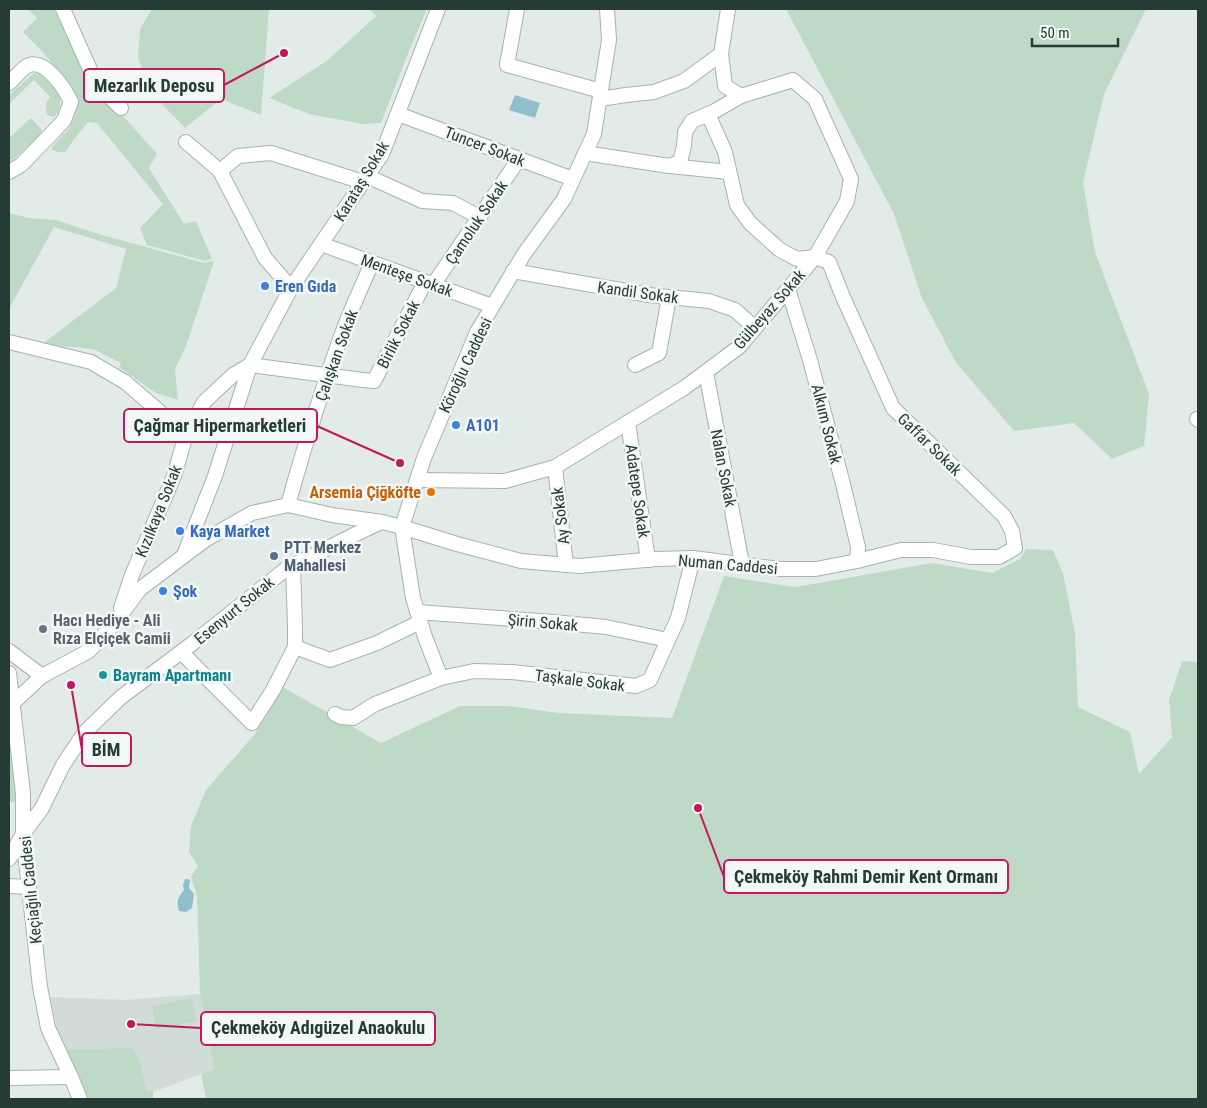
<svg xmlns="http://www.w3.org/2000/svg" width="1207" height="1108" font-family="'Roboto Condensed',sans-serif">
<rect width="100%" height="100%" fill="#e3ebe8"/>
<path fill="#d1dbd7" d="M200,994L214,1069L156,1091L147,1092L139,1060L62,1050L50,997L126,1000Z"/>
<g fill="#bedac7">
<path d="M28,9H54L90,86L125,118L157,154L149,168L184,224L196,221L212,259L205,261L147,245L140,228L163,204L97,123L88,122L72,142L68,149L65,152H58L52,150V147L69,128L76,114L77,97L72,86L39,48L23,32L37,18Z"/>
<path d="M152,9H269L261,115L221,99L185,128L160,102L146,82L138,57L140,29Z"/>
<path d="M370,9H427L409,51L381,123L362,124L309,114L269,98L328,60L376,16Z"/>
<path d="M786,9H1146L1104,94L1083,183L1095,252L1149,394L1144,446L1112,459L1074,423L1014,431L955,361L921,296L894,214Z"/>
<path d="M34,73L40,74C45,79 56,89 59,96C62,103 60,113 53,117L47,115C45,107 45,103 50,97L34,80L9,104V95Z"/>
<path d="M31,118L42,130L40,136L9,163V138Z"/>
<path d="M9,213L29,218L56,220L102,235L204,263L214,261L186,346L175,369L178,400L156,393L119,367L121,363L93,349L76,347L41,345L116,288L126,249L54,227L9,309Z"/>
<path d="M1026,549L1053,550L1063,573L1075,634L1078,707L1130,732L1139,774L1172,737L1169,700L1182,661L1198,662V1099H206L201,1074L214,1069L200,994L197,896L191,877L198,866L189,852L191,826L206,790L255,734L279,685L381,743L460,706H509L559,713L672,718L724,576L795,587L932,563L992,573L1020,559Z"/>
<path d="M9,707L12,730L15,802H9Z"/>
<path d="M192,998L197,1021L157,1029L152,1006Z"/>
<path d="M132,1048L139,1060L147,1091H153V1099H86L62,1050Z"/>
</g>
<g fill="#90bfcb">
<path d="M515,95L540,103L535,118L509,110Z"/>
<path d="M185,879H188L190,880L189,888L194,894L192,908L186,912L179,911C176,900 178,898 184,890L183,885Z"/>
</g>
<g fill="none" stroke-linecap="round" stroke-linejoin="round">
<g stroke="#a6b3af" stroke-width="16">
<g id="minor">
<path d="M63,9L96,83L121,108"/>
<path d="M517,9L507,65L601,91"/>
<path d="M9,83C15,78 22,68 29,65C46,59 65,89 71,102L64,120L55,130L21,165L9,172"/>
<path d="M600,99L626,95L654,92L684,81L721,54"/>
<path d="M398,114L573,179"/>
<path d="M186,142L220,171"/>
<path d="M585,153L669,166L680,162L684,146L685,132L692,121L713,112L741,96"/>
<path d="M670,166L729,172"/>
<path d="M367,176L422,201L453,203L479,217"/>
<path d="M321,244L492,306"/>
<path d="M513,271L649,295L709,301L735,310L755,328"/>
<path d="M433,285L519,159"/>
<path d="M291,288L265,258L220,171L238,156L271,153L363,182"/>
<path d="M788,289L810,360L843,484L858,547L857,561"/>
<path d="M9,342L91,362L125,382L160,412L185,438"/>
<path d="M250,365L363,380L374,381L425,282"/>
<path d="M635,365L659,353L669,297"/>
<path d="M706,372L742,564"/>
<path d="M1197,419L1198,420"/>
<path d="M628,422L648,560"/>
<path d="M555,467L566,565"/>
<path d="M417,480L505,481L555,467L684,388L739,347L815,257L847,201L851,179L815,99L793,80L741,96L725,86L721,54L728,9"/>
<path d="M288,505C305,444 324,382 346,323C354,303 363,283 372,263"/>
<path d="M184,555L215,476L250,365L291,288L382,154L438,9"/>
<path d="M121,608L132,575L174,476L185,438L204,402L233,375L250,365"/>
<path d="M417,612L553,622L606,627L668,640"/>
<path d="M295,647L330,660L377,643L420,622"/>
<path d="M9,651L42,676L89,651L117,620L140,589L205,540L252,513L288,505L332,515L382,522L402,527L457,544L521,561L579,566L656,559L693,558L780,569H816L857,561L901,550H933L971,557H999L1015,548L1012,531L1004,516L893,408L843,297L829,262L815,257L797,259L780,250L750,223L737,205L725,152L708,114"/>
<path d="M181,652L252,723L273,690L295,647V626L293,566"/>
<path d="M9,673L23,793V834L40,987L48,1028L71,1077L80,1099"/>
<path d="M441,678L425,637L413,598L402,527L424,458L477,332L524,254L564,199L594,134L609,40L607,9"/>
<path d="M12,704L42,676"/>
<path d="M335,714L341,717L353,718L375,704L441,678L474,671L512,672L636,686L650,680L678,618L693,558"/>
<path d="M9,859L23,834L42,808L63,765L85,732L120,698L193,643L286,569L358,533L381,522"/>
<path d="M9,886L29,887"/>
<path d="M9,1078L71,1077"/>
</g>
</g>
<use href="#minor" stroke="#fff" stroke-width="14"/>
</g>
<g fill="#3f7fe0" stroke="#f3f8f6" stroke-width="2">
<circle cx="265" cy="286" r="5"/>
<circle cx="456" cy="425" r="5"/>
<circle cx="180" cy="531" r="5"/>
<circle cx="163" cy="591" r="5"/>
</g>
<circle fill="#e8710a" stroke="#f3f8f6" stroke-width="2" cx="431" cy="492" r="5"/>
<circle fill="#5c6f8a" stroke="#f3f8f6" stroke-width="2" cx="274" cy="556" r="5"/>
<circle fill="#6b7280" stroke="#f3f8f6" stroke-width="2" cx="43" cy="629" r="5"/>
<circle fill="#0f9aa8" stroke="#f3f8f6" stroke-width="2" cx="103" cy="675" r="5"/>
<g text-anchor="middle" stroke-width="5" stroke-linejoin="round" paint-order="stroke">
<g font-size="16" fill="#243b36" stroke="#f3f8f6">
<text transform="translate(485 146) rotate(21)" y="6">Tuncer Sokak</text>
<text transform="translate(361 181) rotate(-59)" y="6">Karataş Sokak</text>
<text transform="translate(476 222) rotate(-56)" y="6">Çamoluk Sokak</text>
<text transform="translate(407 275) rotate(20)" y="6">Menteşe Sokak</text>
<text transform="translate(638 292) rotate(8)" y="6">Kandil Sokak</text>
<text transform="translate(769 309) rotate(-49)" y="6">Gülbeyaz Sokak</text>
<text transform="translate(398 334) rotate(-63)" y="6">Birlik Sokak</text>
<text transform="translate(336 355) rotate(-70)" y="6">Çalışkan Sokak</text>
<text transform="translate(465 365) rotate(-65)" y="6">Köroğlu Caddesi</text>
<text transform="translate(827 424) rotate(76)" y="6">Alkıım Sokak</text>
<text transform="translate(930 444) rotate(44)" y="6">Gaffar Sokak</text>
<text transform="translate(724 468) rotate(79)" y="6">Nalan Sokak</text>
<text transform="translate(638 491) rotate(82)" y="6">Adatepe Sokak</text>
<text transform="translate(158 511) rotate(-68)" y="6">Kızılkaya Sokak</text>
<text transform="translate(560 516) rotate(-97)" y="6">Ay Sokak</text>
<text transform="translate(728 564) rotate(5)" y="6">Numan Caddesi</text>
<text transform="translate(234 610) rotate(-39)" y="6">Esenyurt Sokak</text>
<text transform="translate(543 622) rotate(5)" y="6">Şirin Sokak</text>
<text transform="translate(580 680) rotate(7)" y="6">Taşkale Sokak</text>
<text transform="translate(30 890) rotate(-96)" y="6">Keçiağılı Caddesi</text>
</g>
<g font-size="16" font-weight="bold" fill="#366cbe" stroke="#f3f8f6" text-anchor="start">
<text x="275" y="292">Eren Gıda</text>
<text x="466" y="431">A101</text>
<text x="190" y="537">Kaya Market</text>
<text x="173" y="597">Şok</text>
</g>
<g font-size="16" font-weight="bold" fill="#c56008" stroke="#f3f8f6" text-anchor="end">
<text x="421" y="498">Arsemia Çiğköfte</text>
</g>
<g font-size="16" font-weight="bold" fill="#4e5e75" stroke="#f3f8f6" text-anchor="start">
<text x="284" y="553">PTT Merkez<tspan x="284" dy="18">Mahallesi</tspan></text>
</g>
<g font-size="16" font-weight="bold" fill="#5b616d" stroke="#f3f8f6" text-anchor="start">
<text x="53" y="626">Hacı Hediye - Ali<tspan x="53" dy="18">Rıza Elçiçek Camii</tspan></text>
</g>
<g font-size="16" font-weight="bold" fill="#0d838f" stroke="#f3f8f6" text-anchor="start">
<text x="113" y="681">Bayram Apartmanı</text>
</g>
</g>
<path fill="none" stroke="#c2185b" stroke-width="2" d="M284 53L224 85M400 463L317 426M71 685L82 750M698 808L724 877M131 1024L201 1028"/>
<g fill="#c2185b" stroke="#f3f8f6" stroke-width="2">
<circle cx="284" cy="53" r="5"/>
<circle cx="400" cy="463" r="5"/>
<circle cx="71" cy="685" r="5"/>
<circle cx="698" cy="808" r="5"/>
<circle cx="131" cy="1024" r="5"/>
</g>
<g fill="#f3f8f6" stroke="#c2185b" stroke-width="2">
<rect x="84" y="69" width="140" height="33" rx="5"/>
<rect x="124" y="409" width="193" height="33" rx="5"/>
<rect x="82" y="733" width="49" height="33" rx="5"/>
<rect x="724" y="860" width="284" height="33" rx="5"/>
<rect x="201" y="1012" width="234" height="33" rx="5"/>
</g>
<g font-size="18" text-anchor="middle" font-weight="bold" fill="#243b36">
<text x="154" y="92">Mezarlık Deposu</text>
<text x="220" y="432">Çağmar Hipermarketleri</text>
<text x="106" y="756">BİM</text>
<text x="866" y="883">Çekmeköy Rahmi Demir Kent Ormanı</text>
<text x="318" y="1034">Çekmeköy Adıgüzel Anaokulu</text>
</g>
<rect width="1207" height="1108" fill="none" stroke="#243b36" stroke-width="20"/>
<path d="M1032 38v8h86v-8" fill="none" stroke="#243b36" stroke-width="2.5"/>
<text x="1040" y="38" font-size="15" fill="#243b36" stroke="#f3f8f6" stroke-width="4" paint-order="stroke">50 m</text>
</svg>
